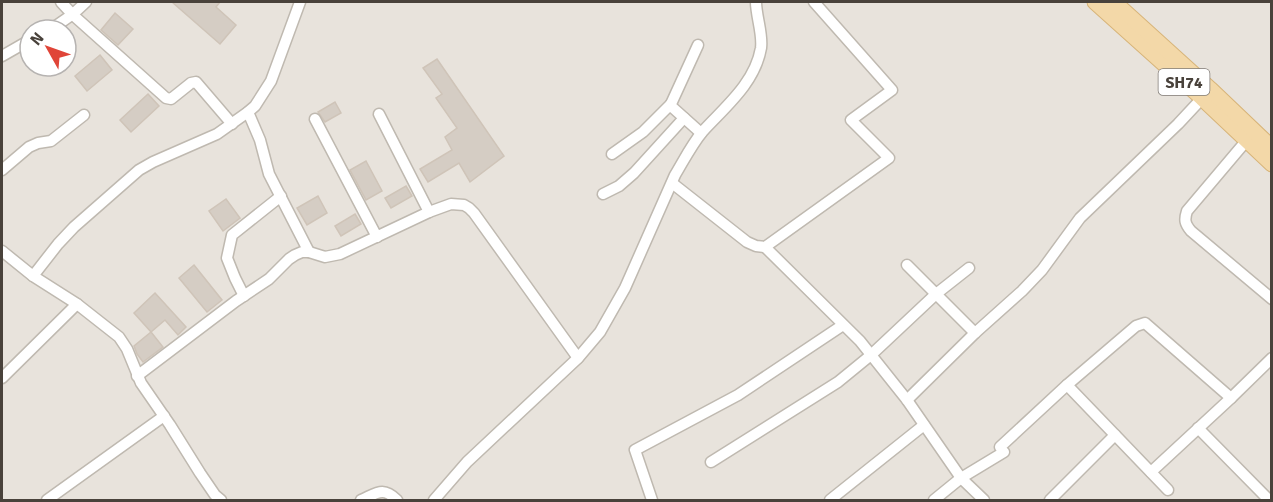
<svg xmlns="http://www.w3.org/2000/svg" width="1273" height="502" font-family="Signika,sans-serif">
<rect width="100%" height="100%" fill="#f5f2ed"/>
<path fill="#e8e3dc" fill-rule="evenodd" d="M2,2H1271V500H2ZM30,30H66V66H30Z"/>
<g fill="#d5cdc4" stroke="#cfc4b8" stroke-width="1.5">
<path d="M172,2H220L216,7L236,25L220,44Z"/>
<path d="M115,13L133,29L118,45L101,30Z"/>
<path d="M100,55L112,70L87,91L75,76Z"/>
<path d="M437,59L504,156L470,182L459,163L428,182L420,169L452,150L445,137L457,128L436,98L442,94L423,68Z"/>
<path d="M148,94L159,106L131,132L120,120Z"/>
<path d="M335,102L341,113L325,122L318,112Z"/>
<path d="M366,161L382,191L366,200L350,170Z"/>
<path d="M406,186L412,196L391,208L385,198Z"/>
<path d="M318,196L327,213L307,225L297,208Z"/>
<path d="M226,199L240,218L223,231L209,211Z"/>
<path d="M355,214L361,224L341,236L335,226Z"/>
<path d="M194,265L222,300L207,312L179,278Z"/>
<path d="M155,293L186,327L178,335L165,320L151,332L134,313Z"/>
<path d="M151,332L163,347L143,362L137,354L134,346Z"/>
</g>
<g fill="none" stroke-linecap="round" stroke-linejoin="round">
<g stroke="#bfb9b0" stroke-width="13">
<g id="minor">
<path d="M61,2L73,15L166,98L171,99L191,83L196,82L232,124"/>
<path d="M814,2L892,90L851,120L889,158L765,247L860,341L907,400L961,478L984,500"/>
<path d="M49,30C63,22 75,13 86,2"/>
<path d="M698,45L671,104L672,107L701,133"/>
<path d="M2,56L30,40"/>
<path d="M248,112L260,140L269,174L309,252"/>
<path d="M379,114L429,212"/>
<path d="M315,119L377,237"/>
<path d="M1247,140L1187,211C1184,220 1185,224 1191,231L1272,299"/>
<path d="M612,154L643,132L671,104"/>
<path d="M2,170L29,147L38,143L51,141L84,115"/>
<path d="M672,183L747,242L756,246L765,247"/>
<path d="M603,194L619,186L634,173L684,118"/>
<path d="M2,251L33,276L77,304L119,337L127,349L141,383L170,425L200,473L215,495L221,500"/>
<path d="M907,265L975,333"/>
<path d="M33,276L58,244L74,227L139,170L153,162L217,134L248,112L255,106L271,81L300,2"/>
<path d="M244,296L235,278L227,258L232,235L281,196"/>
<path d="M137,376L236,301L269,279L289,259L295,255L302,252H309L325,257L340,254L429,212L451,204L464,205L469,208L474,213L578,358"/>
<path d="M2,378L77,304"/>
<path d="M1067,385L1168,490"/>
<path d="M907,400L975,333L1022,291L1042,270L1080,218L1178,124L1206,94"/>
<path d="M1198,428L1269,500"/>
<path d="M1000,447L1067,385L1136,326L1145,323L1231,398L1272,358"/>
<path d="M711,462L838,382L871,355L936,294L969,268"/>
<path d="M1151,472L1231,398"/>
<path d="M47,500L164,416"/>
<path d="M361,500C377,493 383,486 397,500"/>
<path d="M434,500L467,462L578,358L600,332L625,288L675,175C684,160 692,144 703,131C725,107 755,83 761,48C763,34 756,16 756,2"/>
<path d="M652,500L635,450L738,395L843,325"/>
<path d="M830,500L924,425"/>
<path d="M934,500L961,478L1004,452"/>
<path d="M1050,500L1115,435"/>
</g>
</g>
<g stroke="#d7b479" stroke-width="17">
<g id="primary">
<path d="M1095,2L1202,98L1272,164"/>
<path d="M1114,2L1210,89L1272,148"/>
</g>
</g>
<use href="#minor" stroke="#fff" stroke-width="10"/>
<use href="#primary" stroke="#f3d8a8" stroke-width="15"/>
</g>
<g text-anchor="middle" stroke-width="4.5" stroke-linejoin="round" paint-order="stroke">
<rect fill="#fff" stroke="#807b76" stroke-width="1.5" x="1158.5" y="69" width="51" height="26" rx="4.5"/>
<g font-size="16" font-weight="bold" fill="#49423b">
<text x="1184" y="88">SH74</text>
</g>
</g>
<rect width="1273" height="502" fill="none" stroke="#49423b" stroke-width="6"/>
<g transform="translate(48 48) rotate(310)"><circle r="28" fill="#ffffff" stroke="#b6b3b1" stroke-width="1.5"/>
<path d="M0-4.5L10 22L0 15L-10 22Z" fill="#e04538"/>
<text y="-9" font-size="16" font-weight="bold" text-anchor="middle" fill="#49423b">N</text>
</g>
</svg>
